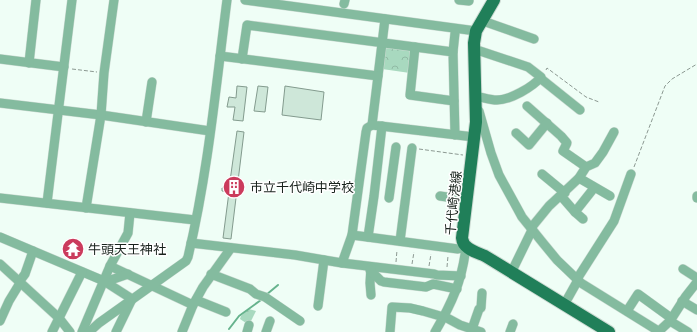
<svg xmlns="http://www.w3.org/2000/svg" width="697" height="332" font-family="'Zilla Slab','Noto Sans JP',serif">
<defs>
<pattern id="park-crowns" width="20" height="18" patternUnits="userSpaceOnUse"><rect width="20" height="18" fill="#a8d9bf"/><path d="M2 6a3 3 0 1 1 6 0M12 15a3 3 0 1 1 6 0" fill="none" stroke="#90baa4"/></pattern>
</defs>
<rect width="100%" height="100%" fill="#effef6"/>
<g fill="url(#park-crowns)">
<path d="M388,46L412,51L410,73L382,69L384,49Z"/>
<path d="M249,309L256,311L249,325L240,319L241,316Z"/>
</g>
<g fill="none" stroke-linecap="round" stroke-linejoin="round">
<g stroke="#66b38d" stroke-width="2">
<path d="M266,295L278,285"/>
<path d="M229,329L239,316L261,300"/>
</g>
</g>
<g fill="#cee7d9" stroke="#839b8e">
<path d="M237,86L247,87L243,121L233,120L235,107H227L229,97L236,98Z"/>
<path d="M258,86L268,87L265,112L254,111Z"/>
<path d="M285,86L324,92L321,120L282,115Z"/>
<path d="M237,131L244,132L231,239L223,238L229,192L222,191V188L229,189L230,185H227V181H230Z"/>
</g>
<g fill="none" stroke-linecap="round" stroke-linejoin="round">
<g stroke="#cddbd3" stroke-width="10">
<g id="minor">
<path d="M245,0L476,31"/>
<path d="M459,0L469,1V0"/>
<path d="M344,4L345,0"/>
<path d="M385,19L372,125L474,137"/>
<path d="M483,21L534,39"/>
<path d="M415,47L410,95L454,101"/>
<path d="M474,49L528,67L541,77C533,87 510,100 497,100C490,100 482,97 475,96"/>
<path d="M453,52L455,33"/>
<path d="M220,56L378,76"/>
<path d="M0,59L64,67"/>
<path d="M242,59L247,25L453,52L455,135"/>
<path d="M29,63L36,0"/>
<path d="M540,78L580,110"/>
<path d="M0,103L101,115L210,131"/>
<path d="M527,106L561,136L567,143L563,151L586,167"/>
<path d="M479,111L491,153L499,175L522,217L543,243L557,260L581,283L660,332"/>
<path d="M146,122L152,82"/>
<path d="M516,133L529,145L547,123"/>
<path d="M542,174L565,193"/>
<path d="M579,178L610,196"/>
<path d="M440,196L467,200"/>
<path d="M561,196L575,212L594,188"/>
<path d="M697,196V198"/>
<path d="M0,198L195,220"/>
<path d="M389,198L396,147"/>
<path d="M47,203L72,0"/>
<path d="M86,208L101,115L104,73L114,0"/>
<path d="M575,212L583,219"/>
<path d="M531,228L549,206L579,178L586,167L595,163L603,152L614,132"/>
<path d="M352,235L366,132L367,128L372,125"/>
<path d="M0,237L104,281L132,299L116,332"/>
<path d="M368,237L374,196L382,126"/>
<path d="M400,241L412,148"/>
<path d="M191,243L295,255L342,263L352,235L458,249L466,247C462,281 452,303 435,332"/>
<path d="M342,263L434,274L437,275L461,276"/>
<path d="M0,264L59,318L70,332"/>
<path d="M110,266L193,305"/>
<path d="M371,267L370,283L371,295"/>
<path d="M683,269L697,278"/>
<path d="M370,270L381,281L384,282L426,287L433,284L457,289"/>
<path d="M511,273L532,230"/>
<path d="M211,274L250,289L256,294L265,297L300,321"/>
<path d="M577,279L614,221L631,174"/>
<path d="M19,282L25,274L33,251"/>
<path d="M105,282L128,274"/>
<path d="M196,300L226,312"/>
<path d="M682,301L697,310"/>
<path d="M564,305L578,280"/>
<path d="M318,306L324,260"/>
<path d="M627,311L638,294L671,318"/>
<path d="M0,321L9,301L20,283"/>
<path d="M670,321L688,332"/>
<path d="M472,329L479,309L481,308L482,293"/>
<path d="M52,332L82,272"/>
<path d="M82,332L110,266L128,233L130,213"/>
<path d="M89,332L99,323L186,261L188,257C208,173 216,86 227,0"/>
<path d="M182,332L193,305L203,287L231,248"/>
<path d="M247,332L249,325"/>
<path d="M266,332L270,321"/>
<path d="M390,332L392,307L410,308L423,311L447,318L460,325L481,332"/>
<path d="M510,332L513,324"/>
<path d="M658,332L670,321L686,296L697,282"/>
</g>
</g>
<g stroke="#cddbd3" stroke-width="14">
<path id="major" d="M494,0L476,31L474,43L476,122L462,238C463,249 476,252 485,256L609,332"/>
</g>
<g stroke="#8c9992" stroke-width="1" stroke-dasharray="4 2" stroke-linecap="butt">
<path d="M72,69L97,72"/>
<path d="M546,70L547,68L586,97L599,102"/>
<path d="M419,149L463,155"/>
<path d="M634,167L665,86L672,79L697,64"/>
<path d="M396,262L397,250"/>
<path d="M412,264L414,252"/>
<path d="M429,266L431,254"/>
<path d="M447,267L448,256"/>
</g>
<use href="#minor" stroke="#84bb9f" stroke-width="9"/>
<use href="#major" stroke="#207f59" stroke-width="12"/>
</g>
<defs>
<g id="building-disc" transform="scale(1.15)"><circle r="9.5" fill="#cb3b5c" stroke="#fff"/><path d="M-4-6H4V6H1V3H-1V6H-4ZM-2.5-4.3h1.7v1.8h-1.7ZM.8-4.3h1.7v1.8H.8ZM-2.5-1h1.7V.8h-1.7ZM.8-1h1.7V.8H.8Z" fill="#fff"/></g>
<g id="temple-disc" transform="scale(1.15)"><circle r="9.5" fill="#cb3b5c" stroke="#fff"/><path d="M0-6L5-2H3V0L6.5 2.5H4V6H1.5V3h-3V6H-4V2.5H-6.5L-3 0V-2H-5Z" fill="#fff"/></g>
</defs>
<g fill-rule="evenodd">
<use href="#building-disc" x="234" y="187"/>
<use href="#temple-disc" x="73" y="249"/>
</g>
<g text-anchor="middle" stroke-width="3" stroke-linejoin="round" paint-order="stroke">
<g font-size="13" fill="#18221c" stroke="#fff" text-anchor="start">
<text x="250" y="192">市立千代崎中学校</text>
<text x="88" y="254">牛頭天王神社</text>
</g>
<g font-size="13" fill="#18221c" stroke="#fff">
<text transform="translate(453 203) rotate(-84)" y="5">千代崎港線</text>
</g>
</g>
</svg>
